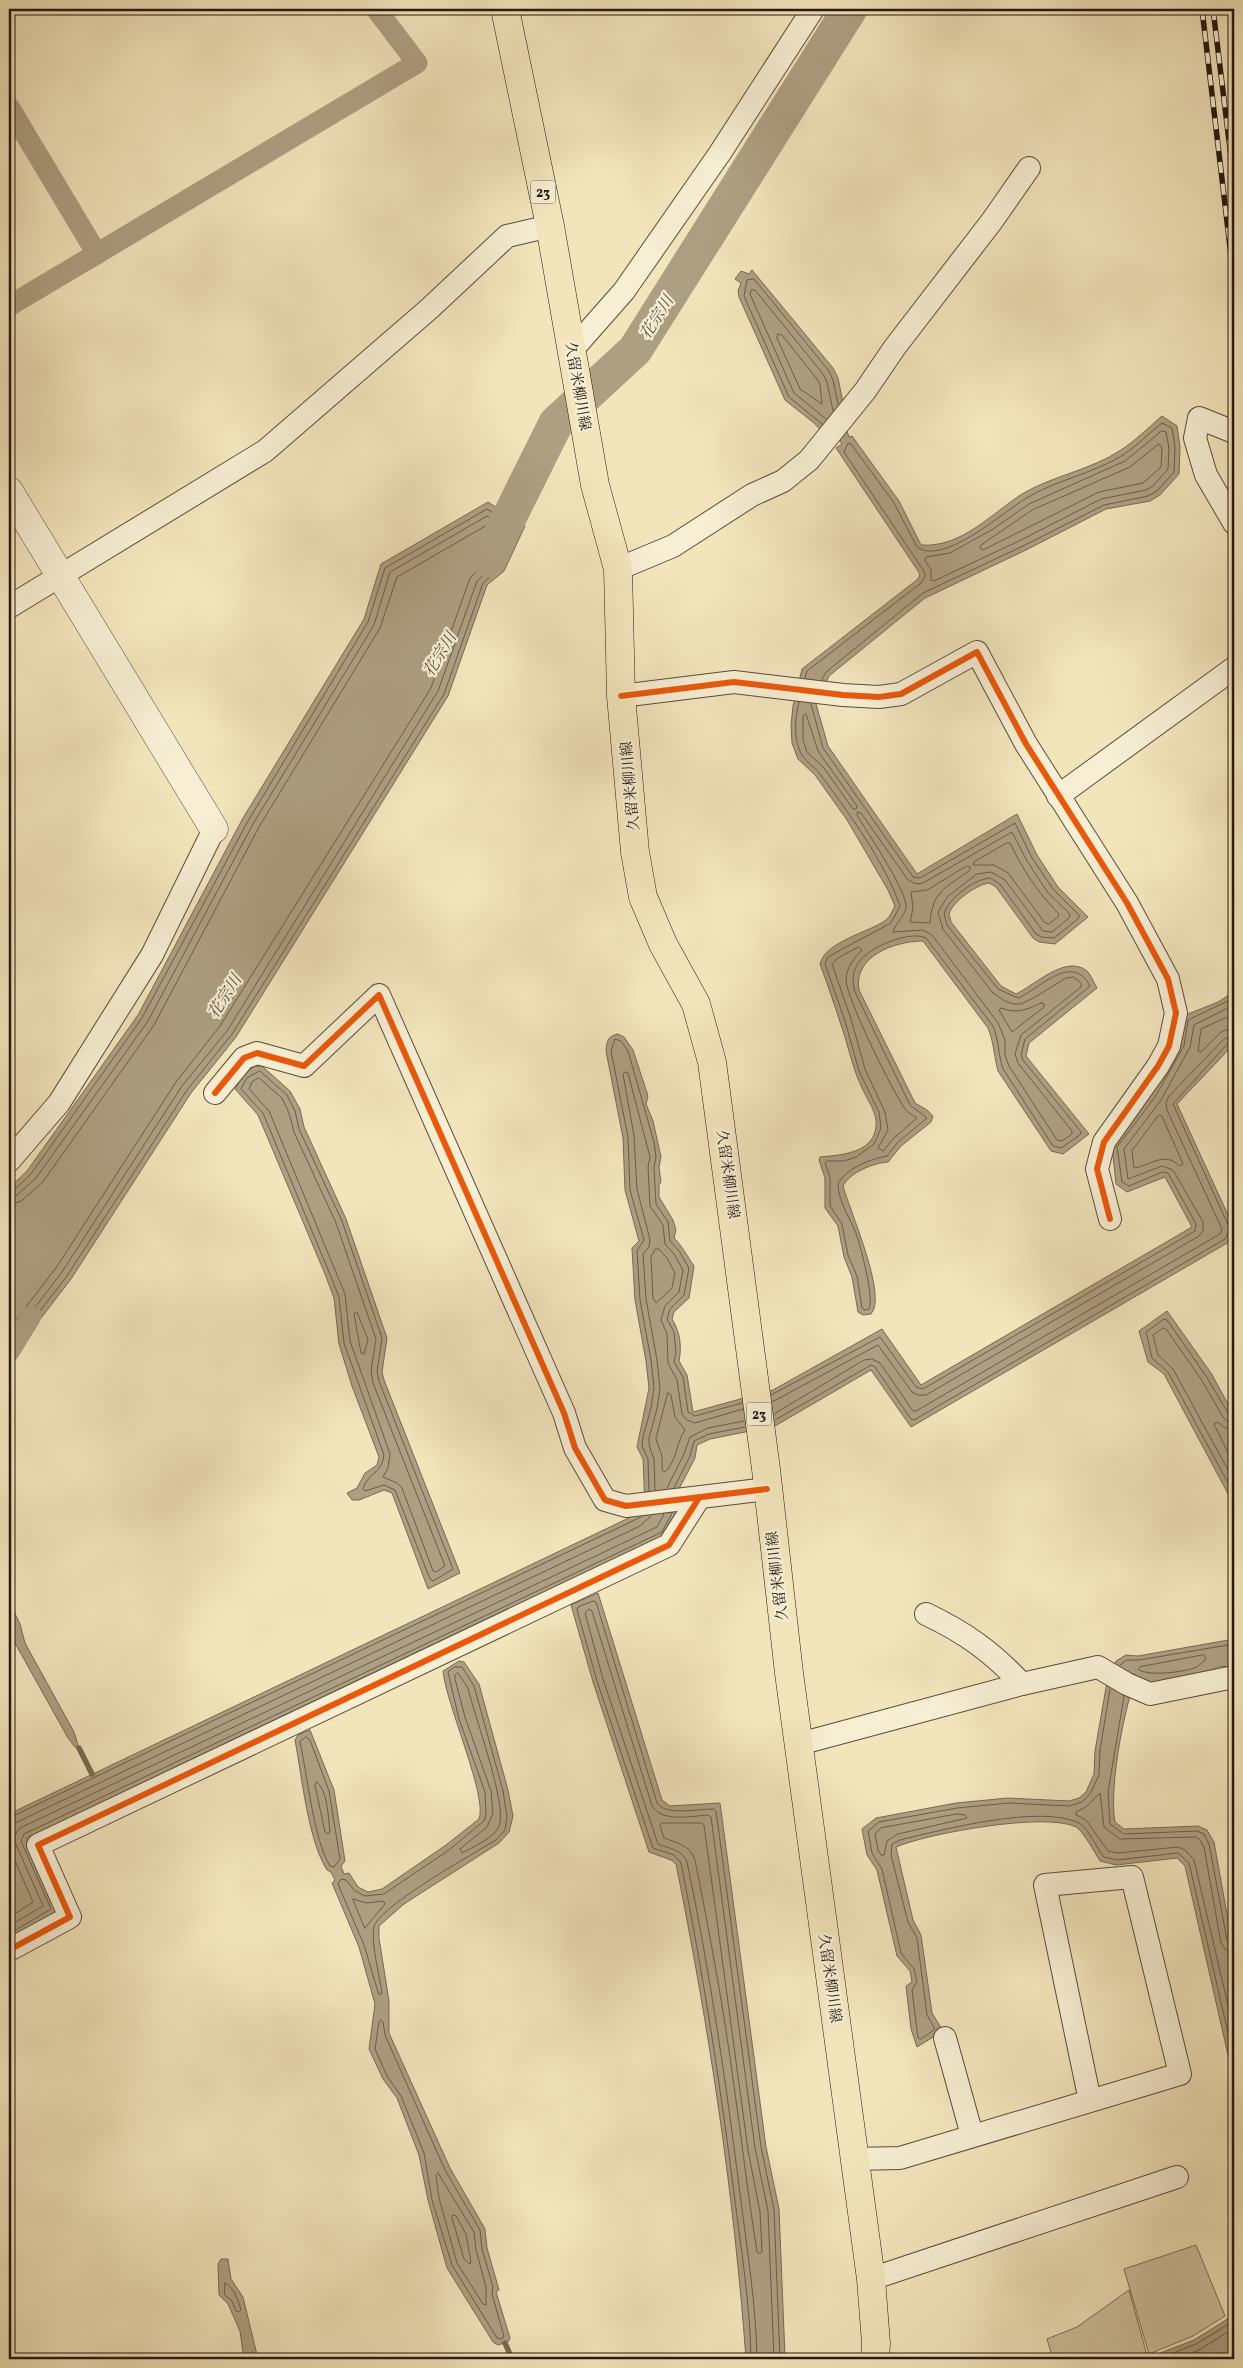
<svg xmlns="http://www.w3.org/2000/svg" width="1243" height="2368" font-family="Vollkorn,'Noto Serif JP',serif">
<rect width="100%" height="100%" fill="#f2e5bc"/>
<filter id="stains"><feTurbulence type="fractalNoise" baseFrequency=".004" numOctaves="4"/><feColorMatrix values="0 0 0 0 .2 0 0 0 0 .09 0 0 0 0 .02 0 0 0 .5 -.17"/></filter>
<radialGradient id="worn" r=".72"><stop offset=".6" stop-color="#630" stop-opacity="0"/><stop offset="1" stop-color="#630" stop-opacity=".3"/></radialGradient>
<g fill="#cfc29f" stroke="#7a6d58">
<path d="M1196,2245L1225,2316L1193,2336L1149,2354L1124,2269Z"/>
<path d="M1129,2290L1146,2352L1132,2359H1053L1047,2339L1077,2327Z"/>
</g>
<g fill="#ad9f82" stroke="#776954">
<path d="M752,270L833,368L838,378L847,422L846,428L849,437L852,436L899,501L921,545C961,548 991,514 1022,494C1052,476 1091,470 1121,450C1135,441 1149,427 1162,416L1177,426L1180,447L1179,474L1160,495L1150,501L1106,509L1026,550L925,598L829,676L816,704L828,746L917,874L1017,814L1037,855L1058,887L1088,917L1055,944L1039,942L1033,938L996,887L989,883C976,885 953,901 949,914L951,922L1001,986L1016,994C1035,985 1066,954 1087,971C1091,975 1094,983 1097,988L1029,1043L1026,1056L1089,1134L1063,1154L1051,1151L998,1071C994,1056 994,1043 988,1028L923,941C895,941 853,956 859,990L915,1103L927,1110L933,1116L931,1122L901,1146L888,1162C874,1163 850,1172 843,1186C849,1209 888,1296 871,1314L863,1315L858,1312L852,1277L844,1257L838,1226L825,1208V1178L819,1160L820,1157C839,1155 873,1154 876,1127C878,1114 867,1099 862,1088C852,1067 848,1044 840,1022C834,1003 827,983 820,964C826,941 868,933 886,920C890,917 892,911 895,906L888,890L847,820L815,775L798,759L792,743L791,725L793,706L802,669L918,579L920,574L836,448L842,444L835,432L827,437L814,423L785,400L739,297L738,291L741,283L735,279L741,271L749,274Z"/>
<path d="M488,502L525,526L504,571L487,585L448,696L236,1037L191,1093L71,1279L25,1339L9,1342V1188L27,1171L138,1015L243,818L364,619L381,564Z"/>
<path d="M1234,992V1044L1177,1104L1234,1228L1229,1242L911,1427L871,1370L775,1426L710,1439L697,1445L695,1458L679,1489L680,1506L667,1535L26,1838L56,1907V1913L9,1939V1814L635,1515L645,1506L643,1459L637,1447L649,1388L646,1361L635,1300L632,1248L639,1241L625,1190L623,1138L606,1051C607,1042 607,1036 618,1034L624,1037L633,1050L648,1096L646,1104L653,1121L661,1157L659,1167L661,1182L659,1185V1197L673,1220L676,1230L674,1238C683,1247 687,1256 694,1266L689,1298L674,1312L672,1319C680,1332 682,1346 679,1361L687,1375L693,1412L773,1390L882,1329L921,1385L1192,1227L1165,1177L1127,1192L1116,1184L1112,1146L1183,1016L1218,1002Z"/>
<path d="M255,1066H262L290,1091L300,1109L304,1127L346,1219L387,1338L382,1372L384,1380L460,1573L428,1589L392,1493L384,1490L359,1500H352L347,1493L357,1488L365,1473L377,1465L379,1457L352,1386L339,1344L334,1298L325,1274L258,1115L235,1089L244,1074Z"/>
<path d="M1167,1311L1211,1373L1234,1415V1505L1164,1374L1148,1362L1139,1331Z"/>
<path d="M598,1593L662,1800L670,1806L720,1803L766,2147L779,2209L785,2357L852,2359H746C734,2193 709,2027 676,1864L671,1860L649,1852L593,1682L571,1605Z"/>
<path d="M9,1601L20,1624L25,1643L74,1732L79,1748L75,1747L68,1738L15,1643L9,1639Z"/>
<path d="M1234,1639V1667C1210,1665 1219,1669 1202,1677C1186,1685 1152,1684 1135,1681C1123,1713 1109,1789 1115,1822L1124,1829L1198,1826L1207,1830L1214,1842L1234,1953V2069L1231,2068L1185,1866L1177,1858L1116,1865L1100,1861C1095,1853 1083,1831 1076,1827C1046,1812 929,1833 896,1847L913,1920L921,1935L932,2013L943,2031L917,2047L911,2029L906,1986L912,1982L910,1971L897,1956L877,1870L867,1855L862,1829L876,1818L956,1803L1008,1798L1069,1801L1079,1798L1086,1792L1094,1774L1095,1751L1107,1682L1116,1661L1126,1655L1138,1656Z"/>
<path d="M459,1661L464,1662L479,1684L508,1790L513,1816L509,1832L499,1843L404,1904L379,1926V1938L389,2001V2033L450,2168L485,2229L487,2248L499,2290L496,2292L510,2338L508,2342L498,2345L493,2342L447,2268L428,2200L419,2155L397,2098L383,2079L369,2049L375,2004L359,1947L332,1883L335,1880L331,1872L327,1870C308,1840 302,1777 295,1740L298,1735L310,1730L334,1790L345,1861L341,1866L344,1874L349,1873L358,1887L368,1892L382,1889L446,1845L479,1819C488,1797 446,1704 443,1671Z"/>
<path d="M221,2259H228L231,2279L243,2297L258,2359H244L240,2331L228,2304L219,2295L218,2264Z"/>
<path d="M1234,2315V2352L1223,2359H1145L1194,2340Z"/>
</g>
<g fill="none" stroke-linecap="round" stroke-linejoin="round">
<g stroke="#6a5c49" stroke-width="1">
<path d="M778,334L782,335L817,379L820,385L822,404L800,389L777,338Z"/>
<path d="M826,419L794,393L750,294L751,290H755L823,374L827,382L833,411"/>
<path d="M822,424L789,397L744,296L747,280L754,279L829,371L833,380L838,404"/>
<path d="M1162,431L1166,432L1169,448L1168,469L1153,486L1146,490L1101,499L1021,540L934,581L931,580V570L925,560L926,557L950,553L993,529L1029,504L1125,461Z"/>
<path d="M1159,444L1162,448L1161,467L1143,483L1099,492L983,550L980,548L981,545L1032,510L1130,467Z"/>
<path d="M805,678L807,671L921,583L925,576L924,571L844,452L848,443L851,444L894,503L917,547C944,566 1003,512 1025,499C1055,480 1093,474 1123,455C1137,446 1149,433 1162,423L1172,428L1175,447L1174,472L1157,491L1148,496L1104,505L1023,546L923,593L826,672L822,680"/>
<path d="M799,702C795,718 793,740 802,755C806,762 815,767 820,774C847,810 886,864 900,906L891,923L835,953L827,958L825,964L845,1021L859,1071L879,1112L881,1128L874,1144L856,1157L844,1161H827L825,1163L830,1177V1206L842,1224L848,1255L857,1276L862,1308L865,1310L869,1309C874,1297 862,1253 858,1239C853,1222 838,1203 838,1184C846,1168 871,1159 887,1156L898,1142L927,1118L910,1105L855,992C852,982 852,971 859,962C869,947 910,930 926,938L993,1026C999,1040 998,1054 1003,1069L1053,1146L1061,1148L1080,1135L1081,1132L1023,1060L1021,1055L1025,1039L1090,986C1072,952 1041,988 1018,998L998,989L947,925L944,914C948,898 975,879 990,878L1000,884L1036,934L1041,937L1054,938L1079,918V915L1053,889L1032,858L1015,823L920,878L913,877L823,748L811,704"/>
<path d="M806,714L818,751L857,806L856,809H853L824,768L807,752L803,740V716Z"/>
<path d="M858,812L861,813L908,880L916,884L923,883L1012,832L1027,861L1048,893L1070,914L1069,918L1052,932L1043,931L1005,880L991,872L977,874L948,896L938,912L943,929L993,993L1005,1001L1013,1004H1021L1037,996L1066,978L1073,977L1081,983V987L1021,1035L1015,1054L1018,1063L1072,1131V1134L1062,1141L1057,1140L1009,1066L1005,1055V1040L998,1023L932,935L923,930L893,932C895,924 904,917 906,908C908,892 867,832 857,815Z"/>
<path d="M1007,843H1010C1023,870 1038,893 1059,914L1058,917L1049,924L1045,923L1008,873L994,865H973L974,862Z"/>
<path d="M967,866L970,867V870C946,888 932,891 930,923L910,922L913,908L911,892L927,890Z"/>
<path d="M859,947L862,950C854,958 846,968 846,980C847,1000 892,1090 905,1109C908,1113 913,1115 917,1118L894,1138L883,1151L878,1148L888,1130L885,1112L865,1069L851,1019L832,964L838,958Z"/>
<path d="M1041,1003L1044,1004V1007L1012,1032L999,1010L1001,1008C1017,1014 1026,1010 1041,1003Z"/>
<path d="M1234,1014L1201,1029L1198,1051L1201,1052L1221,1032L1234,1027"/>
<path d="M260,1071L287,1095L295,1111L299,1129L342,1221L382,1338L377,1371L379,1381L453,1569L433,1581L430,1579L395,1490L384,1485L365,1491L363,1489C367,1473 382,1474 384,1455L344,1343L339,1297L329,1272L263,1113L241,1089L247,1078Z"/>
<path d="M259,1078L282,1098L289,1113L294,1132L336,1223L376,1339L371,1371L373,1383L445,1566L436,1572L433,1571L402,1488L397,1483L383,1477L388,1468L390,1454L350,1341L345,1294L269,1111L249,1089L252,1082Z"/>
<path d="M1159,1115L1162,1116L1183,1164L1180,1166C1164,1151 1152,1165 1134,1168L1132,1151Z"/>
<path d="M9,1191L14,1190L31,1174L142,1018L248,821L368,622L385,568L487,509L517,527L518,530L500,568L483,583L444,694L232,1034L187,1090L67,1276L22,1334L9,1337"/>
<path d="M9,1197L17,1195L36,1178L148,1021L253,824L374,625L390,572L487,516L509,529L510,532L495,564L477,581L438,691L227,1031L182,1086L62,1272L19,1328L9,1331"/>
<path d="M9,1205L21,1201L42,1183L154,1025L259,827L380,628L397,577L487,525L500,532V535L489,559L470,578L431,688L220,1026L176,1082L56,1268L15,1321L9,1323"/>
<path d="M656,1249H659L667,1258L675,1273L672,1288L656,1303L653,1298L651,1257Z"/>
<path d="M357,1312L368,1340L364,1354L361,1353L354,1314Z"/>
<path d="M668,1393L671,1395L675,1417L685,1430C676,1442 677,1461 665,1472L662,1470V1456L656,1439Z"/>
<path d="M771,1395L880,1337L916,1387L923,1389L1195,1231L1196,1224L1168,1173L1162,1172L1129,1186L1122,1182L1117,1147L1155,1097L1184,1046L1188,1020L1234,998"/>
<path d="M772,1402L878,1345L912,1392L918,1395H926L1199,1236L1203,1231V1222L1173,1170L1162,1166L1128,1179L1124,1149L1161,1100L1190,1047L1194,1025L1234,1005"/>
<path d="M774,1414L864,1360L872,1359L880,1363L913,1411H916L1220,1234L1222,1229L1167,1110L1166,1103L1169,1096L1224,1039L1234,1035"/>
<path d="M1234,1416L1228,1413L1206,1376L1167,1320L1164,1319L1146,1332L1152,1358L1168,1372L1234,1494"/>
<path d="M775,1420L871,1365L875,1367L911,1419L914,1420L1225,1239L1230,1229L1173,1104L1228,1043L1234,1041"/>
<path d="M1234,1422L1227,1421L1223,1417L1201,1379L1166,1329L1163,1328L1153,1335L1158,1355L1173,1369L1234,1481"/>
<path d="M1234,1429L1226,1428L1217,1422L1214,1424L1234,1465"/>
<path d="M667,1488L684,1454L690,1437L708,1428L744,1421"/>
<path d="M674,1488L690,1456L694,1441L709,1434L745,1427"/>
<path d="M655,1490L654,1459L649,1445V1438L657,1409L660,1388L657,1360L646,1299L643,1254L649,1247L650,1240L637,1189L634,1136L623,1074L625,1072L628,1073L650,1157L648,1167L650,1206L663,1225L665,1244L674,1254L683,1270L679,1292L665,1306L661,1320L667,1334L668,1363L677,1380L682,1414L687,1420L695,1423L743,1409"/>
<path d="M649,1491L648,1459L642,1446L643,1437L651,1408L654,1388L651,1360L640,1300L637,1251L644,1240L630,1190L628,1137L611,1051L615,1039L621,1041L628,1051L654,1142L656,1157L654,1167L656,1204L668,1222L670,1241L679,1251L689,1268L684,1295L670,1309L667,1319L674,1332L676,1353L674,1362L683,1377L688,1412L695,1416L742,1403"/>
<path d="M1204,1655L1206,1659C1203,1661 1200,1665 1197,1667C1186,1672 1147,1677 1138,1669L1140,1667Z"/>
<path d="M1120,1665L1127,1660H1139L1234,1644"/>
<path d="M455,1667H462L474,1686L503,1791L507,1817L505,1830L496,1840C471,1855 387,1902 375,1924C369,1936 380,1978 382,1993L379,1995L364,1945L338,1884L341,1879L346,1880L355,1891L365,1896L384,1894L449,1850L484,1821L486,1814L485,1792L459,1719L448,1672Z"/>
<path d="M458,1673L468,1688C474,1715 508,1806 499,1826C494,1838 473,1847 462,1853L460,1849L487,1827L493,1813L491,1791L465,1717L455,1679V1675Z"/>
<path d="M1110,1689L1100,1750L1099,1775L1090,1794L1082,1802L1069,1806L1009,1803L957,1808L879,1822L868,1831L872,1853L882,1869L901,1953L914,1969L917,1982L912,1990L918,2038L921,2039L935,2029L927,2015L917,1938L908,1922L891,1855L892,1844L900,1840C941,1830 1041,1804 1079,1823C1088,1827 1097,1849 1104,1857L1117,1860L1178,1853L1189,1863L1234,2059"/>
<path d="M1124,1696L1108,1792L1110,1824L1124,1834L1197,1831L1204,1834L1209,1844L1227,1940L1230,1944L1234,1945"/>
<path d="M306,1737L310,1740L329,1791L340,1859L334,1867L330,1866C314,1841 307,1773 300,1742Z"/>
<path d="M317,1782C328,1791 328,1818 330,1832L328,1834L325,1832L315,1785Z"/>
<path d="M957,1814L965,1815L967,1818L898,1834L887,1841L884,1855H881L878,1850L875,1834L881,1828Z"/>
<path d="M9,1818L641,1517"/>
<path d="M662,1823H702L704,1825L748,2150L760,2212L762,2252L760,2254L757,2252C748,2197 742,2141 734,2086C724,2010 710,1935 695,1860C690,1845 677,1843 664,1838L660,1826Z"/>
<path d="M9,1824L15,1823L640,1526L651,1516"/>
<path d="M9,1847L33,1902L9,1918"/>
<path d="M353,1899L367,1903L383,1901L385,1904L365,1928Z"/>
<path d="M9,1926L43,1906L15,1842V1835L20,1828L657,1527L664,1514"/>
<path d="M9,1934L51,1909L21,1841L24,1834L662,1532L672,1513"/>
<path d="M1234,1951L1226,1950L1221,1943L1204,1847L1199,1839L1195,1837L1120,1839L1104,1827L1100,1793L1086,1807L1076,1812V1815L1086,1820L1108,1851L1118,1853L1178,1847L1185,1850L1194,1860L1234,2031"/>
<path d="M381,2020L383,2022L385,2035L445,2170L480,2230L482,2249L493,2287L492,2294L504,2336L502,2339L497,2338L452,2265L432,2200L424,2153L401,2096L387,2076L375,2049L379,2022Z"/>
<path d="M438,2173L474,2232L476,2250L486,2287V2305L483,2304L457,2263L439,2198L436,2176Z"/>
<path d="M453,2215L456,2216L466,2234L471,2262L470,2264L464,2259L452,2218Z"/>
<path d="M225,2283C234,2287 238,2300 241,2310L239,2312L236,2311L232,2301L225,2295Z"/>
<path d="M751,2359C750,2303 741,2248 734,2193C720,2082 703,1973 681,1863L674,1855L653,1848L597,1681L577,1610L578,1607L593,1601L596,1602L657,1803C665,1816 699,1809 714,1809L716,1811L761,2147L774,2210L780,2359"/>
<path d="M757,2359C756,2304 747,2249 740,2194C726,2082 710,1972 687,1862C682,1849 669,1849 658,1844L603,1679L585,1613L589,1609L592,1611L652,1806C663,1823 691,1816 708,1815L711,1817L755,2148L768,2211L774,2359"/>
<path d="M1159,2359L1196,2344L1234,2321"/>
<path d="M1176,2359L1199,2350L1234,2328"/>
</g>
<g stroke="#776954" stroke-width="5.5">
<path d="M79,1748L92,1774"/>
<path d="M505,2343L512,2359"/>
</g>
<g stroke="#ad9f82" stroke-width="21">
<path d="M9,107L97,254"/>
<path d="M9,306L417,63L376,9"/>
<path d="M9,1352L31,1316"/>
</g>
<path stroke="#ad9f82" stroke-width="35" d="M488,560L556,423L635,350L850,9"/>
<g stroke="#594b3b" stroke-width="24">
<g id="minor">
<path d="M572,350L624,291L720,153L813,9"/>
<path d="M1234,432L1199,418L1195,438L1206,475L1234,523"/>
<path d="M618,569L673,546L752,495L783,481L809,460L865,391L895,347L992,221L1029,168"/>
<path d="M9,607L265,451L429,309L507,236L550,226"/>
<path d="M621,696L734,682L843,695L879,697L901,694L977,652L1026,744L1127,903L1168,979L1176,1013L1169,1046L1158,1066L1104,1142L1097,1169L1110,1219"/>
<path d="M1058,796L1234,668"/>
<path d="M215,1093L244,1058L257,1053L304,1066L379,995L564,1413L575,1448L605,1500L626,1506L767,1489"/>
<path d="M9,1161L59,1103L152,955L214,829"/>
<path d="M926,1614C966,1633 992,1652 1022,1684"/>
<path d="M799,1744L1022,1684L1098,1667L1127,1684L1150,1694L1234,1677"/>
<path d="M9,1950L70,1917L38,1845L669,1545L699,1498"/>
<path d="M945,2038L972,2135"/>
<path d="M853,2159L900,2158L1180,2074L1132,1877L1045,1885L1090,2101"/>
<path d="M871,2279L1177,2177"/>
</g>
</g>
<g stroke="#594b3b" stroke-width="29">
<path id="tertiary" d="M9,491L214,829"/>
</g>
<g stroke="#261810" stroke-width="29">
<path id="primary" d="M505,9L550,226L595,485L618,569L621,696L635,852L643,897L663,944L696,1004L712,1062L766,1469L789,1673L871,2279L876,2343L875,2359"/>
</g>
<use href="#minor" stroke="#f7eed3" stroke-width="22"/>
<use href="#tertiary" stroke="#f7eed3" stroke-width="28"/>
<use href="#primary" stroke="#f2e5bc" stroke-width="28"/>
<g stroke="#261810" stroke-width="5.5">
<g id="rail">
<path d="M1202,9L1234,281"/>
<path d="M1213,9L1234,182"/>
</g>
</g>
<use href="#rail" stroke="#f7eed3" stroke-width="4" stroke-dasharray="11" stroke-linecap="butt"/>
<g stroke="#f7eed3" stroke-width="9">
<g id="cycleway">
<path d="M621,696L734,682L843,695L879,697L901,694L977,652L1026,744L1127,903L1168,979L1176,1013L1169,1046L1158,1066L1104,1142L1097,1169L1110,1219"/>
<path d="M215,1093L244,1058L257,1053L304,1066L379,995L564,1413L575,1448L605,1500L626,1506L767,1489"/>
<path d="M9,1950L70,1917L38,1845L669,1545L699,1498"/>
</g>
</g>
<use href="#cycleway" stroke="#e8590c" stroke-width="6"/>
</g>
<g text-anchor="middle" stroke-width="4.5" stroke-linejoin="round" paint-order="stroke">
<g fill="#f7eed3" stroke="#65584a" stroke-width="1">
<rect x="530.5" y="180.5" width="25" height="23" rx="4"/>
<rect x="746.5" y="1402.5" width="25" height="23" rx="4"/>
</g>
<g font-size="14" font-weight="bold" fill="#261810">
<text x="543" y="197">23</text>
<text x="759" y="1419">23</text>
</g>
<g font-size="15" fill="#261810" stroke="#f7eed3">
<text transform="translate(578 386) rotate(80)" y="5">久留米柳川線</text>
<text transform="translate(630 786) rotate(-95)" y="5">久留米柳川線</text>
<text transform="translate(728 1174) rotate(82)" y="5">久留米柳川線</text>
<text transform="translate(777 1576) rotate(-97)" y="5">久留米柳川線</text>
<text transform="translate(830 1978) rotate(82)" y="5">久留米柳川線</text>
</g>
<g font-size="16" font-style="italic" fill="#5c4e3e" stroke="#f7eed3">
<text transform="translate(656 317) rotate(-58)" y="6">花宗川</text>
<text transform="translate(439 654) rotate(-59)" y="6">花宗川</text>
<text transform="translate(224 996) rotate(-58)" y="6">花宗川</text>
</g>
</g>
<rect width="1243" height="2368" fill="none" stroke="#f2e5bc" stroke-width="30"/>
<rect x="10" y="10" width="1223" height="2348" fill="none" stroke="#261810" stroke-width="2.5"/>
<rect x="15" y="15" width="1213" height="2338" fill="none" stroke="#261810"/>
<rect width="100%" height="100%" filter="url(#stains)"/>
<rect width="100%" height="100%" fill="url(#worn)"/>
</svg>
